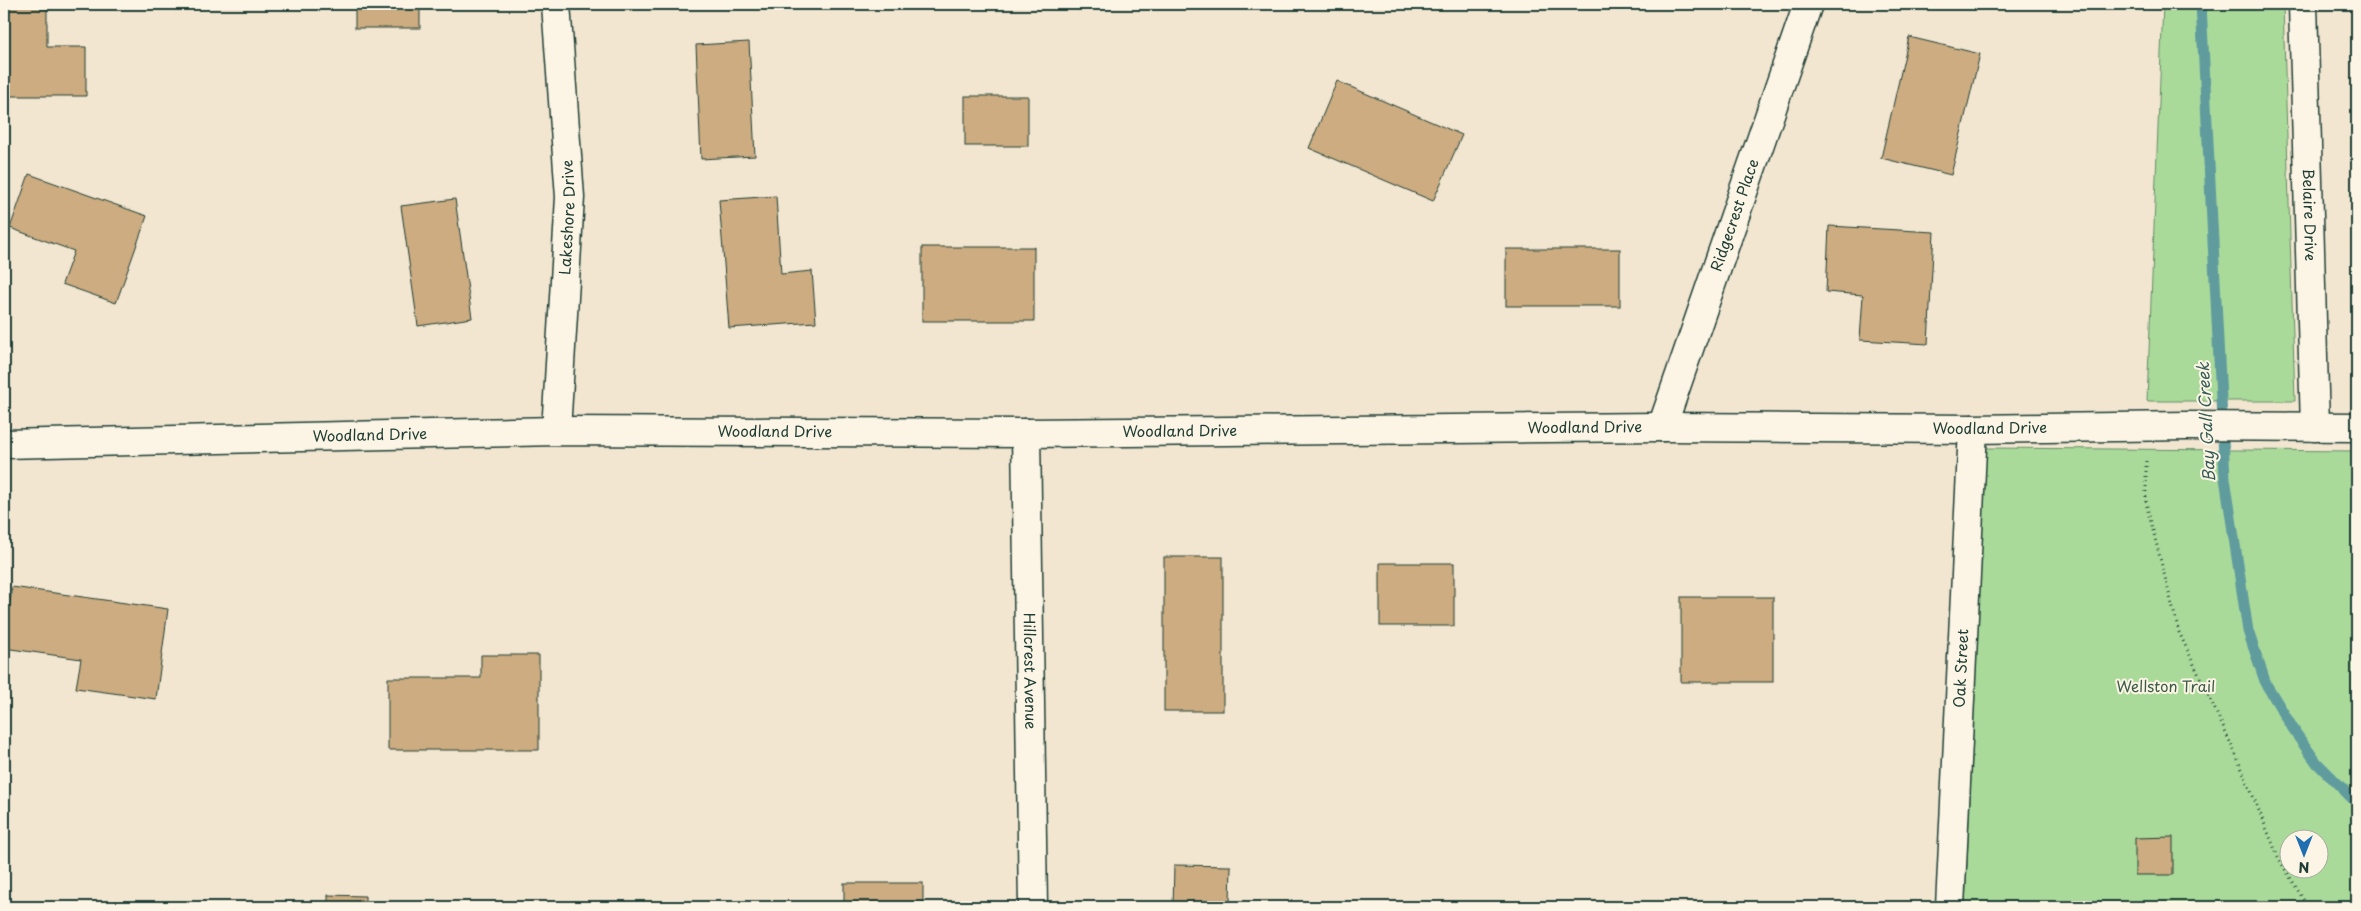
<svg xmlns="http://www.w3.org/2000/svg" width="2361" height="911" font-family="'Playpen Sans',sans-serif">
<rect width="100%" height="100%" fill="#f2e6d1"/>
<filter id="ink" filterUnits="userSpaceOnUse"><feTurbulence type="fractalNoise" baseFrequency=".02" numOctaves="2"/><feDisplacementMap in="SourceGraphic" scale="10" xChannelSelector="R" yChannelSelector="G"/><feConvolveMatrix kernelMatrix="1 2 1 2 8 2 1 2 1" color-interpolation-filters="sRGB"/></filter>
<g filter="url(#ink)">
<g fill="#aada9a" stroke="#648c67" fill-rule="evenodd">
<path d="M2163,4H2283L2295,401H2147Z"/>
<path d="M1986,448L2357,451V907H1965ZM2288,838H2318V868H2288Z"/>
</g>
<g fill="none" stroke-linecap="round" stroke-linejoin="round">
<path stroke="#609c9e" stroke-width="11" d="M2201,4L2225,478L2248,631L2266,684L2297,735L2317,763L2357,803"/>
</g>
<g fill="#ccac80" stroke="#1f3d34">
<path d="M4,4H47V47H86V96H4Z"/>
<rect x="355" y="4" width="65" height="24"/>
<path d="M1909,37L1980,54L1951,175L1881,158Z"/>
<path d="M749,42L755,156L701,159L696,45Z"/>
<path d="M1337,81L1462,135L1433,201L1309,148Z"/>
<rect x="965" y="96" width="63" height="50"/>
<path d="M29,174L147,216L116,303L62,284L74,251L10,228Z"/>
<path d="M776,196L781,274L812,271L816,322L729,328L719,200Z"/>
<path d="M455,199L472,318L418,326L401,206Z"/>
<path d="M1829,226L1934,232L1928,344L1860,340L1863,295L1826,292Z"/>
<rect x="922" y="247" width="112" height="74"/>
<rect x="1506" y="249" width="114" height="57"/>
<rect x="1164" y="557" width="59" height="154"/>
<rect x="1380" y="563" width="74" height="63"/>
<path d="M12,587L168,609L156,699L76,688L81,659L4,648Z"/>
<rect x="1681" y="597" width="92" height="85"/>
<path d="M481,655H539V750H388V678H481Z"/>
<path d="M2173,837V875H2135V838Z"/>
<path d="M1174,865L1231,866L1230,903L1285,904V907H1173Z"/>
<rect x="844" y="883" width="79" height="24"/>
<path d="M328,895L365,896V907H328Z"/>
</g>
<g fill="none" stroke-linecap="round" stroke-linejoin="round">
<g stroke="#1f3d34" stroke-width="31">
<g id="street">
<path id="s1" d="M2303,4L2315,427"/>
<path id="s2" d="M1662,427L1808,4"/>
<path id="s3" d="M556,431L570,197L556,4"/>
<path id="s4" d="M1026,433L1033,907"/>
<path id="s5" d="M4,444L556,431L1026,433L1662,427L1973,429L2187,426L2357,427"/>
<path id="s6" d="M1950,907L1973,429"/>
</g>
</g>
<path stroke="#1f3d34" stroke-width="3" stroke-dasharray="1 4" stroke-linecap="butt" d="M2146,461V503L2179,632L2236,755L2279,859L2308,907"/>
<use href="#street" stroke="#fcf5e5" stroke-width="28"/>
</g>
</g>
<g text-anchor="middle" stroke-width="4" stroke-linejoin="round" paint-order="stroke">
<g font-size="15" fill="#1f3d34" stroke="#fcf5e5">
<text dy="5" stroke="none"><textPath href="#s1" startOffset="211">Belaire Drive</textPath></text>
<text dy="5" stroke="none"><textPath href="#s2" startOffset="224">Ridgecrest Place</textPath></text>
<text dy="5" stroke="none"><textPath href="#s3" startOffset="214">Lakeshore Drive</textPath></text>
<text dy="5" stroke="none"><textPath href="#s5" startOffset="1581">Woodland Drive</textPath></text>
<text dy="5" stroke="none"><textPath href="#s5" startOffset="1986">Woodland Drive</textPath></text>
<text dy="5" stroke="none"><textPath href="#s5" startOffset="771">Woodland Drive</textPath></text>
<text dy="5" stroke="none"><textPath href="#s5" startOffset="1176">Woodland Drive</textPath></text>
<text dy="5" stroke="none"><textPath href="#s5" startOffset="366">Woodland Drive</textPath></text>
<text dy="5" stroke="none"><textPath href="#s6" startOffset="239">Oak Street</textPath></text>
<text dy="5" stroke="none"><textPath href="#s4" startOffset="238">Hillcrest Avenue</textPath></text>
</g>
<g font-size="15" fill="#3b5c48" stroke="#fcf5e5">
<text x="2166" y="692">Wellston Trail</text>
</g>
<g font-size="16" font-style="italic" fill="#355d57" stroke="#fcf5e5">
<text transform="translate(2206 422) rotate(-93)" y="6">Bay Gall Creek</text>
</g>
</g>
<rect width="2361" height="911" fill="none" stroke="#fcf5e5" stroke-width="20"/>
<rect x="10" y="10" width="2341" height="891" fill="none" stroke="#1f3d34" stroke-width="2" filter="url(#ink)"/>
<g transform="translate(2304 854) rotate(180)"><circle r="24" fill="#fcf5e5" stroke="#a4ab9e"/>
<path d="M0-4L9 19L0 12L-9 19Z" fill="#1f6fb2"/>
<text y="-8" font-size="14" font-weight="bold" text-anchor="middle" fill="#1f3d34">N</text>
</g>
</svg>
